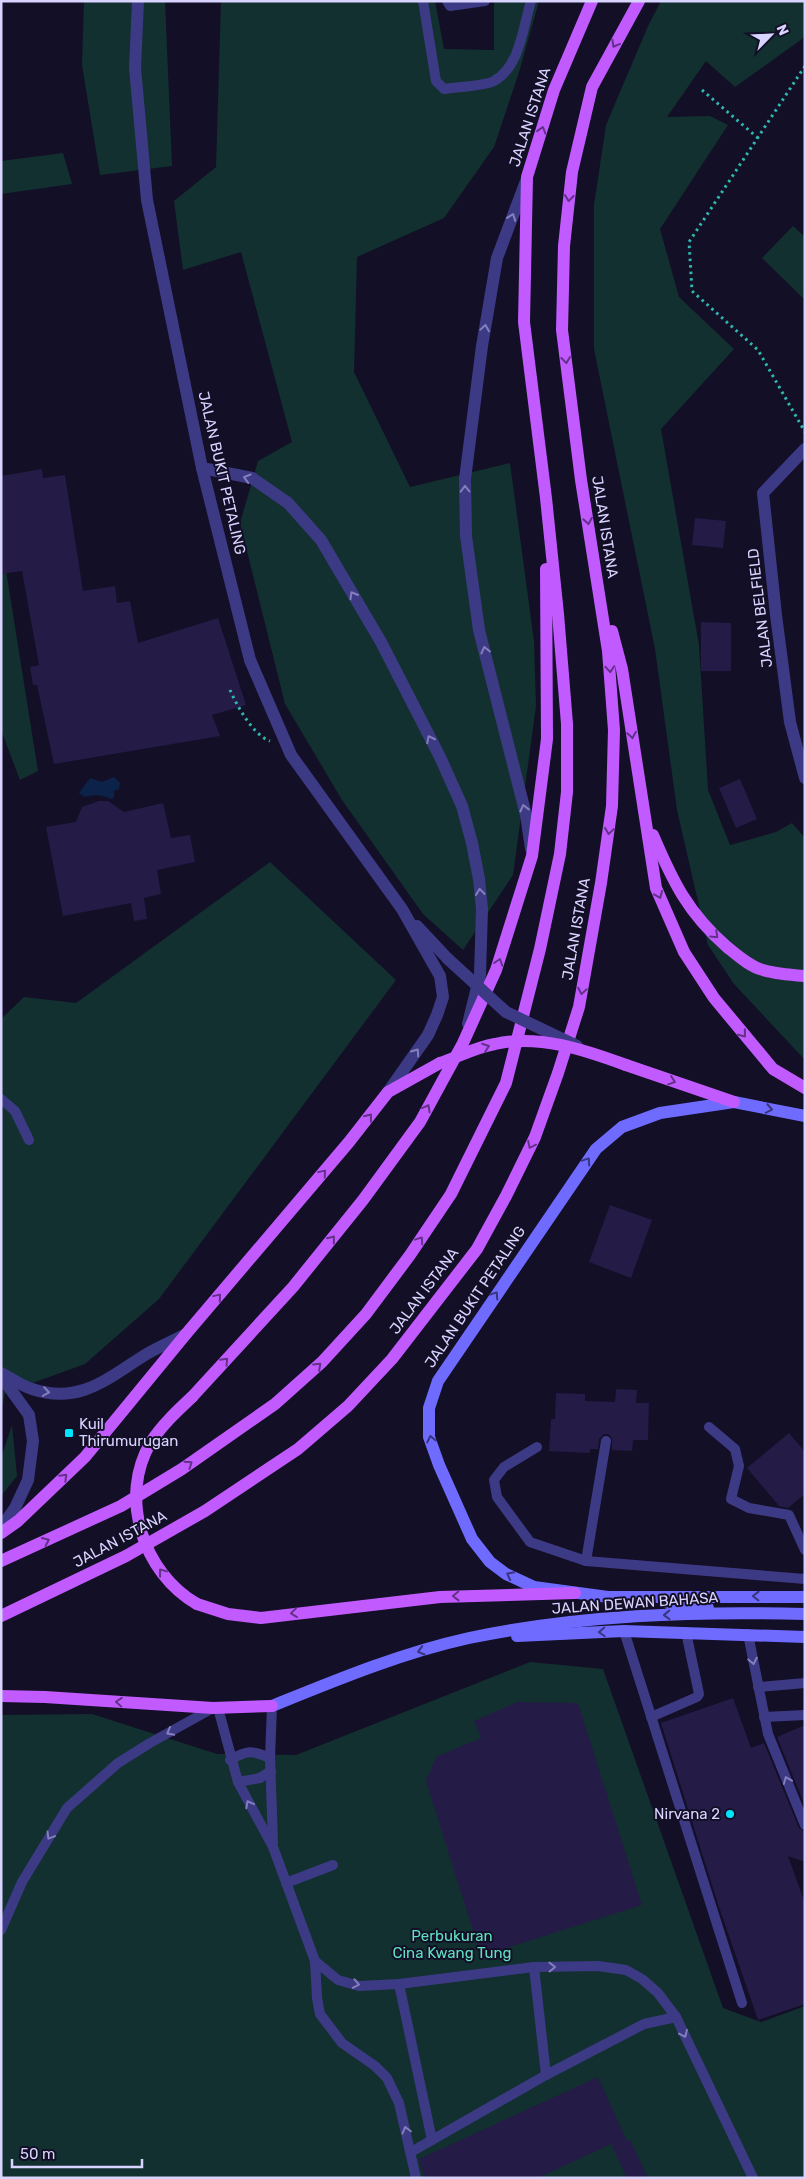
<svg xmlns="http://www.w3.org/2000/svg" width="806" height="2179" font-family="Rubik,sans-serif">
<rect width="100%" height="100%" fill="#130f26"/>
<g fill="#12302f">
<path d="M84,1H165L172,166L100,175L82,65Z"/>
<path d="M221,1H435L444,49L494,50V1H539L520,69L494,147L444,218L357,257L354,372L410,487L510,463L534,641L536,706L513,875L463,950L423,914L342,800L285,704L240,523L258,461L292,442L241,252L183,270L174,201L216,167Z"/>
<path d="M661,1H805V35L802,39L735,87L706,61L667,117L710,116L728,125L660,229L679,297L734,349L661,429L699,645L708,790L730,845L776,832L792,823L805,838V1060L734,984L708,945L677,810L655,649L594,349V205L606,125L648,26Z"/>
<path d="M63,153L72,184L1,194V161Z"/>
<path d="M793,226L805,237V300L762,258Z"/>
<path d="M1,539L38,771L20,780L1,730Z"/>
<path d="M270,862L396,980L159,1299L85,1364L5,1393L1,1412V1019L24,997L76,1003Z"/>
<path d="M12,1425L17,1476L1,1496V1458Z"/>
<path d="M530,1662L603,1669L723,2008L761,2022L805,2006V2178H1V1715L92,1714L217,1754L296,1755Z"/>
</g>
<path fill="#0c2248" d="M114,777L120,783L119,789L114,791V797L112,799C102,795 95,794 85,797L79,793L90,778L102,782Z"/>
<g fill="#241b47">
<path d="M42,469L43,478L65,475L83,591L115,586L117,603L130,601L138,643L218,618L246,705L212,715L220,736L54,764L37,685H33L30,667L39,665L22,571L1,574V476Z"/>
<path d="M695,518L726,521L723,548L692,545Z"/>
<path d="M701,622L731,623V671H701Z"/>
<path d="M740,779L757,819L736,828L719,788Z"/>
<path d="M99,801H108L124,812L163,803L171,838L190,835L195,862L157,870L161,894L144,898L147,919L134,921L131,903L63,916L46,827L76,822L82,807Z"/>
<path d="M610,1205L652,1220L631,1278L589,1262Z"/>
<path d="M616,1389L637,1390L636,1403H649L648,1440H633L632,1451L612,1450V1438L608,1434H604L599,1439L598,1449H590V1453L549,1451L551,1419H555L556,1393L585,1394V1401L615,1402Z"/>
<path d="M789,1433L805,1452V1494L788,1508L779,1506L747,1468Z"/>
<path d="M733,1698L751,1748L764,1743L799,1828L805,1832V1862L788,1856L805,1903V2004L758,2020L718,1904L661,1723Z"/>
<path d="M517,1702L578,1703L642,1905L481,1956L426,1781L436,1757L481,1738L474,1721Z"/>
<path d="M805,1725V1806L777,1737Z"/>
<path d="M598,2077L627,2141L630,2140L648,2178H627L611,2144L538,2178H425L419,2159Z"/>
</g>
<g fill="none" stroke-linecap="round" stroke-linejoin="round">
<g stroke="#2fb8b0" stroke-width="3" stroke-dasharray="2.5 4" stroke-linecap="butt">
<path d="M805,66L689,242L692,291L758,350L805,432"/>
<path d="M702,90L758,138"/>
<path d="M230,690C237,706 253,735 270,741"/>
</g>
<g stroke="#3d3a85" stroke-width="10">
<path d="M423,1L436,81L444,89C455,87 486,86 494,81C520,67 523,27 531,1"/>
<path d="M447,1L450,6L485,1"/>
<path d="M1,1099L15,1111L29,1140"/>
<path d="M709,1427L735,1449L739,1466L731,1499L749,1508L789,1515L805,1550"/>
<path d="M537,1447L504,1467L494,1480L497,1497L530,1542L586,1561L805,1579"/>
<path d="M586,1561L606,1441"/>
<path d="M624,1631L742,2003"/>
<path d="M748,1634L768,1734L805,1825"/>
<path d="M758,1687L805,1683"/>
<path d="M272,1706L270,1758L273,1843"/>
<path d="M218,1708L238,1782L273,1847L315,1961L317,1998L320,2014L342,2043L375,2066L387,2078L399,2103L416,2178"/>
<path d="M651,1717L697,1697L699,1694L686,1632"/>
<path d="M764,1717L805,1715"/>
<path d="M230,1760C247,1750 252,1750 270,1758"/>
<path d="M238,1782L260,1778L271,1771"/>
<path d="M286,1883L333,1865"/>
<path d="M1,1930L22,1882L67,1808L118,1763L150,1743L213,1708"/>
<path d="M315,1961L338,1980L359,1986L399,1984L534,1967L598,1966L626,1970L642,1979L658,1993L676,2017L753,2178"/>
<path d="M534,1967L546,2075"/>
<path d="M399,1984L432,2140"/>
<path d="M411,2152L546,2075L644,2024L676,2017"/>
</g>
<g stroke="#3d3a85" stroke-width="12">
<path d="M138,1L135,68L147,200L202,468L250,660L291,755L402,909L440,976L443,997L437,1015L428,1035L388,1092"/>
<path d="M526,181L497,258L482,346L465,479L466,536L479,630L526,815L531,849"/>
<path d="M805,449L763,493L776,615L790,722L805,778"/>
<path d="M202,468L252,478L288,503L321,540L381,642L440,757L462,806L472,843L479,879L482,909L480,975L468,1024"/>
<path d="M417,926L448,959"/>
<path d="M1,1373C11,1378 22,1386 32,1389C80,1405 108,1378 145,1355C158,1347 173,1341 186,1334"/>
<path d="M1,1376L29,1415L33,1441L28,1480L15,1508L1,1528"/>
</g>
<g stroke="#6f6bff" stroke-width="12">
<path d="M805,1116L734,1102L660,1113L622,1127L596,1149L438,1381L429,1408V1437L439,1465L472,1539L490,1562L506,1574L534,1587L608,1597H805"/>
<path d="M668,1603L708,1608"/>
<path d="M517,1636L624,1631L805,1637"/>
<path d="M272,1706C336,1680 401,1653 469,1638C579,1615 693,1611 805,1614"/>
</g>
<g stroke="#c25bff" stroke-width="12">
<path d="M612,631L622,669L656,888L684,952L714,998L773,1069L805,1088"/>
<path d="M653,835C673,882 688,913 727,947C737,955 750,967 763,970C776,974 791,975 805,976"/>
<path d="M626,1065L734,1102"/>
<path d="M192,1397L293,1287L363,1200L420,1122L463,1043L496,970L532,856L547,739L546,569"/>
<path d="M1,1533L18,1521L85,1457L186,1334L349,1142L388,1092L440,1063"/>
<path d="M1,1561L121,1506L182,1469L275,1404L322,1362L366,1314L410,1255L451,1194L506,1083L540,949L560,854L567,792V724L558,614L546,498L524,322L527,177L554,90L592,1"/>
<path d="M197,1604L228,1614L261,1618L440,1597L575,1593"/>
<path d="M1,1616L126,1556L205,1511L298,1449L348,1406L392,1359L477,1249L506,1196L535,1137L558,1073L579,1007L601,883L612,806L614,730L608,651L581,480L562,330L564,246L572,172L592,87L639,1"/>
<path d="M1,1696L45,1697L213,1708L272,1706"/>
</g>
<path stroke="#3d3a85" stroke-width="12" d="M448,959L506,1012L577,1046"/>
<g stroke="#c25bff" stroke-width="12">
<path d="M440,1063C458,1057 476,1047 495,1044C539,1034 585,1050 626,1065"/>
<path d="M192,1397C177,1411 162,1425 151,1442C118,1497 143,1573 197,1604"/>
</g>
</g>
<defs><path id="oneway-chevron" d="M-2-3.5L2.5 0L-2 3.5" fill="none" stroke-width="1.6" stroke-linecap="round" stroke-linejoin="round" transform="scale(1.25)"/></defs>
<g stroke="#623188">
<use href="#oneway-chevron" transform="translate(615 44) rotate(119)"/>
<use href="#oneway-chevron" transform="translate(542 130) rotate(-73)"/>
<use href="#oneway-chevron" transform="translate(569 198) rotate(96)"/>
<use href="#oneway-chevron" transform="translate(566 360) rotate(83)"/>
<use href="#oneway-chevron" transform="translate(588 521) rotate(81)"/>
<use href="#oneway-chevron" transform="translate(610 669) rotate(86)"/>
<use href="#oneway-chevron" transform="translate(632 735) rotate(81)"/>
<use href="#oneway-chevron" transform="translate(609 831) rotate(98)"/>
<use href="#oneway-chevron" transform="translate(659 895) rotate(67)"/>
<use href="#oneway-chevron" transform="translate(715 935) rotate(44)"/>
<use href="#oneway-chevron" transform="translate(499 962) rotate(-72)"/>
<use href="#oneway-chevron" transform="translate(582 991) rotate(100)"/>
<use href="#oneway-chevron" transform="translate(743 1034) rotate(51)"/>
<use href="#oneway-chevron" transform="translate(486 1047) rotate(-20)"/>
<use href="#oneway-chevron" transform="translate(672 1081) rotate(19)"/>
<use href="#oneway-chevron" transform="translate(427 1108) rotate(-61)"/>
<use href="#oneway-chevron" transform="translate(369 1117) rotate(-52)"/>
<use href="#oneway-chevron" transform="translate(531 1145) rotate(116)"/>
<use href="#oneway-chevron" transform="translate(323 1173) rotate(-50)"/>
<use href="#oneway-chevron" transform="translate(332 1239) rotate(-51)"/>
<use href="#oneway-chevron" transform="translate(420 1240) rotate(-56)"/>
<use href="#oneway-chevron" transform="translate(218 1297) rotate(-50)"/>
<use href="#oneway-chevron" transform="translate(225 1361) rotate(-47)"/>
<use href="#oneway-chevron" transform="translate(318 1366) rotate(-43)"/>
<use href="#oneway-chevron" transform="translate(189 1464) rotate(-35)"/>
<use href="#oneway-chevron" transform="translate(64 1477) rotate(-45)"/>
<use href="#oneway-chevron" transform="translate(46 1541) rotate(-24)"/>
<use href="#oneway-chevron" transform="translate(162 1572) rotate(-127)"/>
<use href="#oneway-chevron" transform="translate(456 1596) rotate(179)"/>
<use href="#oneway-chevron" transform="translate(294 1613) rotate(173)"/>
<use href="#oneway-chevron" transform="translate(119 1702) rotate(-176)"/>
</g>
<g stroke="#837fbc">
<use href="#oneway-chevron" transform="translate(512 217) rotate(-70)"/>
<use href="#oneway-chevron" transform="translate(485 328) rotate(-81)"/>
<use href="#oneway-chevron" transform="translate(247 478) rotate(-164)"/>
<use href="#oneway-chevron" transform="translate(465 489) rotate(-91)"/>
<use href="#oneway-chevron" transform="translate(353 595) rotate(-120)"/>
<use href="#oneway-chevron" transform="translate(485 650) rotate(-104)"/>
<use href="#oneway-chevron" transform="translate(430 739) rotate(-117)"/>
<use href="#oneway-chevron" transform="translate(524 808) rotate(-104)"/>
<use href="#oneway-chevron" transform="translate(480 892) rotate(-96)"/>
<use href="#oneway-chevron" transform="translate(416 1052) rotate(-55)"/>
<use href="#oneway-chevron" transform="translate(46 1392) rotate(9)"/>
<use href="#oneway-chevron" transform="translate(753 1661) rotate(79)"/>
<use href="#oneway-chevron" transform="translate(170 1732) rotate(152)"/>
<use href="#oneway-chevron" transform="translate(787 1780) rotate(-112)"/>
<use href="#oneway-chevron" transform="translate(249 1804) rotate(-118)"/>
<use href="#oneway-chevron" transform="translate(50 1836) rotate(121)"/>
<use href="#oneway-chevron" transform="translate(552 1967) rotate(-1)"/>
<use href="#oneway-chevron" transform="translate(356 1984) rotate(11)"/>
<use href="#oneway-chevron" transform="translate(684 2034) rotate(65)"/>
<use href="#oneway-chevron" transform="translate(406 2130) rotate(-105)"/>
</g>
<g stroke="#38347d">
<use href="#oneway-chevron" transform="translate(769 1109) rotate(11)"/>
<use href="#oneway-chevron" transform="translate(587 1161) rotate(-56)"/>
<use href="#oneway-chevron" transform="translate(495 1295) rotate(-56)"/>
<use href="#oneway-chevron" transform="translate(431 1439) rotate(-102)"/>
<use href="#oneway-chevron" transform="translate(510 1575) rotate(-152)"/>
<use href="#oneway-chevron" transform="translate(756 1596) rotate(-179)"/>
<use href="#oneway-chevron" transform="translate(667 1615) rotate(178)"/>
<use href="#oneway-chevron" transform="translate(602 1632) rotate(177)"/>
<use href="#oneway-chevron" transform="translate(421 1651) rotate(164)"/>
</g>
<g fill="#00e5ff" stroke="#130f26" stroke-width="2">
<rect x="64" y="1428" width="10" height="10" rx="2.5"/>
<circle cx="730" cy="1814" r="5"/>
</g>
<g text-anchor="middle" stroke-width="4" stroke-linejoin="round" paint-order="stroke">
<g font-size="15" fill="#d9d4ff" stroke="#130f26">
<text transform="translate(530 117) rotate(-72)" y="5">JALAN ISTANA</text>
<text transform="translate(222 473) rotate(77)" y="5">JALAN BUKIT PETALING</text>
<text transform="translate(605 527) rotate(81)" y="5">JALAN ISTANA</text>
<text transform="translate(760 608) rotate(-97)" y="5">JALAN BELFIELD</text>
<text transform="translate(576 929) rotate(-80)" y="5">JALAN ISTANA</text>
<text transform="translate(424 1291) rotate(-53)" y="5">JALAN ISTANA</text>
<text transform="translate(475 1297) rotate(-56)" y="5">JALAN BUKIT PETALING</text>
<text transform="translate(120 1539) rotate(-28)" y="5">JALAN ISTANA</text>
<text transform="translate(635 1603) rotate(-4)" y="5">JALAN DEWAN BAHASA</text>
</g>
<g font-size="15" fill="#d9d4ff" stroke="#130f26" text-anchor="start">
<text x="79" y="1429">Kuil<tspan x="79" dy="17">Thirumurugan</tspan></text>
<text x="720" y="1819" text-anchor="end">Nirvana 2</text>
</g>
<g font-size="15" fill="#5fe0c0" stroke="#130f26">
<text x="452" y="1941">Perbukuran<tspan x="452" dy="17">Cina Kwang Tung</tspan></text>
</g>
</g>
<rect width="806" height="2179" fill="none" stroke="#d9d4ff" stroke-width="5"/>
<g transform="translate(771 35) rotate(66)" stroke="#130f26" stroke-width="4" paint-order="stroke">
<path d="M0-4L9 19L0 12L-9 19Z" fill="#d9d4ff"/>
<text y="-8" font-size="14" font-weight="bold" text-anchor="middle" fill="#d9d4ff">N</text>
</g>
<path d="M12 2159v8h130v-8" fill="none" stroke="#d9d4ff" stroke-width="2.5"/>
<text x="20" y="2159" font-size="15" fill="#d9d4ff" stroke="#130f26" stroke-width="4" paint-order="stroke">50 m</text>
</svg>
